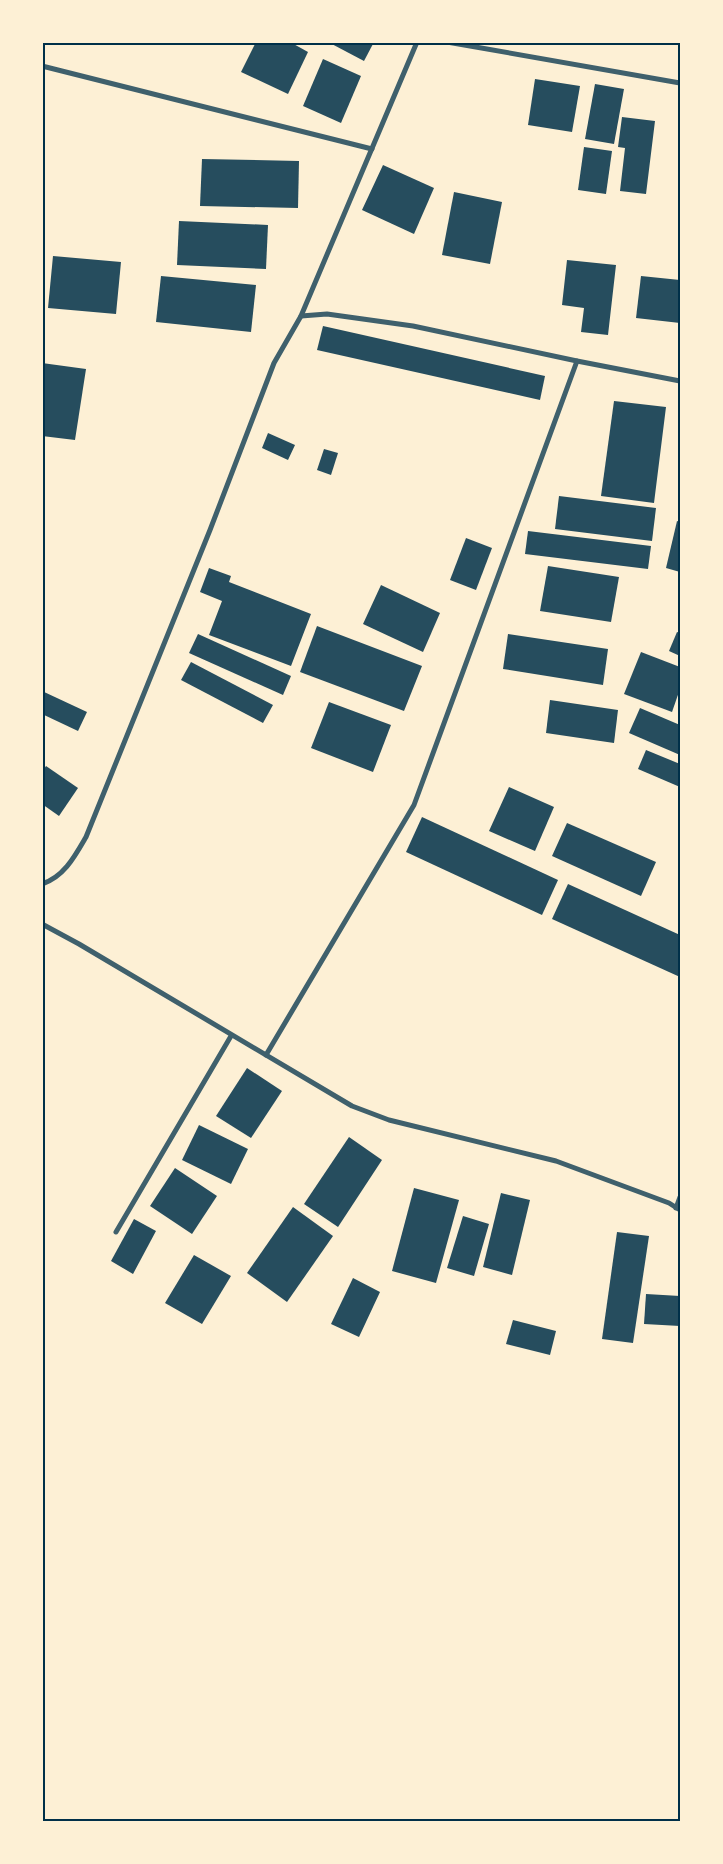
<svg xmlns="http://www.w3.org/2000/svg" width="723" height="1864" font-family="'DM Sans',sans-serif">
<rect width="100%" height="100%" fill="#fdf0d5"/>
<g fill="#264d5e">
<path d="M256,42H290L308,52L288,94L241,72Z"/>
<path d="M328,42H374L364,61Z"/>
<path d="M323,59L361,76L341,123L303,106Z"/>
<path d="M535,79L580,86L572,132L528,125Z"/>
<path d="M595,84L624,89L614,144L585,139Z"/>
<path d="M622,117L655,121L646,194L620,191L625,148L618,147Z"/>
<path d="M584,147L612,151L606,194L578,190Z"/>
<path d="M202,159L299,161L298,208L200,206Z"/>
<path d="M383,165L434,188L414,234L362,210Z"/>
<path d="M454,192L502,202L490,264L442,255Z"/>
<path d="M179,221L268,225L266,269L177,265Z"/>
<path d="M53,256L121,262L116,314L48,308Z"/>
<path d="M567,260L616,265L608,335L581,332L584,308L562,305Z"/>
<path d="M161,276L256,285L251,332L156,322Z"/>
<path d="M641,276L680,280V323L636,318Z"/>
<path d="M323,326L545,376L540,400L317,350Z"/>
<path d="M42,363L86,369L75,440L42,436Z"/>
<path d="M614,401L666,407L654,503L601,496Z"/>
<path d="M268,433L295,445L288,460L262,448Z"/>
<path d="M324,449L338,453L331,475L317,470Z"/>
<path d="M559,496L656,508L652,541L555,529Z"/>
<path d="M677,521L680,522V572L666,568Z"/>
<path d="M528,531L651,546L648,569L525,554Z"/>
<path d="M466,538L492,548L476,590L450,580Z"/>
<path d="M548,566L619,577L611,622L540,611Z"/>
<path d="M209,568L231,576L229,582L311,614L291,666L209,635L222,601L200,592Z"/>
<path d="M381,585L440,613L423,652L363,624Z"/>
<path d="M317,626L422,666L404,711L300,672Z"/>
<path d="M677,632L680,633V656L669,651Z"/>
<path d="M198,634L291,676L283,695L189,653Z"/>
<path d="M508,634L608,649L603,685L503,669Z"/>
<path d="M641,652L680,667V689L672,712L624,694Z"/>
<path d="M191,662L273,705L263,723L181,680Z"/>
<path d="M42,691L87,712L78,731L42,714Z"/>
<path d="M550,700L618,710L614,743L546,733Z"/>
<path d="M329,702L391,725L373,772L311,748Z"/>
<path d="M640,708L680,725V755L629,733Z"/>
<path d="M646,750L680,764V787L638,769Z"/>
<path d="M46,766L78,788L59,816L42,804V772Z"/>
<path d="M509,787L554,807L535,851L489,831Z"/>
<path d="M422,817L558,880L542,915L406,852Z"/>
<path d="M567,823L656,862L641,896L552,856Z"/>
<path d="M568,884L680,935V977L552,919Z"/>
<path d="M247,1068L282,1091L251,1138L216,1116Z"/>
<path d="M199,1125L248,1149L231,1184L182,1160Z"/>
<path d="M349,1137L382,1160L338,1227L304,1204Z"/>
<path d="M175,1168L217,1196L192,1234L150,1206Z"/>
<path d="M414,1188L459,1200L436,1283L392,1271Z"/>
<path d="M501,1193L530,1200L512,1275L483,1267Z"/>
<path d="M293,1207L333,1236L287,1302L247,1273Z"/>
<path d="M463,1216L489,1224L474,1276L447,1268Z"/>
<path d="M134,1219L156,1231L133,1274L111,1261Z"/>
<path d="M617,1232L649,1236L633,1343L602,1339Z"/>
<path d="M194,1255L231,1276L202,1324L165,1303Z"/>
<path d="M353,1278L380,1292L359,1337L331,1324Z"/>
<path d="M646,1294L680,1296V1326L644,1324Z"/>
<path d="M513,1320L556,1331L550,1355L506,1344Z"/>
</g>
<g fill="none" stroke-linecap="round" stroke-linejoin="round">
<g stroke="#3f606c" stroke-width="5">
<path d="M447,42L680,83"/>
<path d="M42,66L372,149"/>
<path d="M301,316L327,314L413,326L577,361L680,381"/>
<path d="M42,884C64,877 75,856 86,837L210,530L274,363L301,316L417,42"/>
<path d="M42,924L79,944L352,1106L389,1120L556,1161L669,1203L680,1210"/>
<path d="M266,1055L414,805L577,361"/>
<path d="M676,1208L680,1197"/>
<path d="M116,1232L231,1036"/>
</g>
</g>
<rect width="723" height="1864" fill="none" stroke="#fdf0d5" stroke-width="88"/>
<rect x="44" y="44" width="635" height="1776" fill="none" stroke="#003049" stroke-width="2"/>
</svg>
